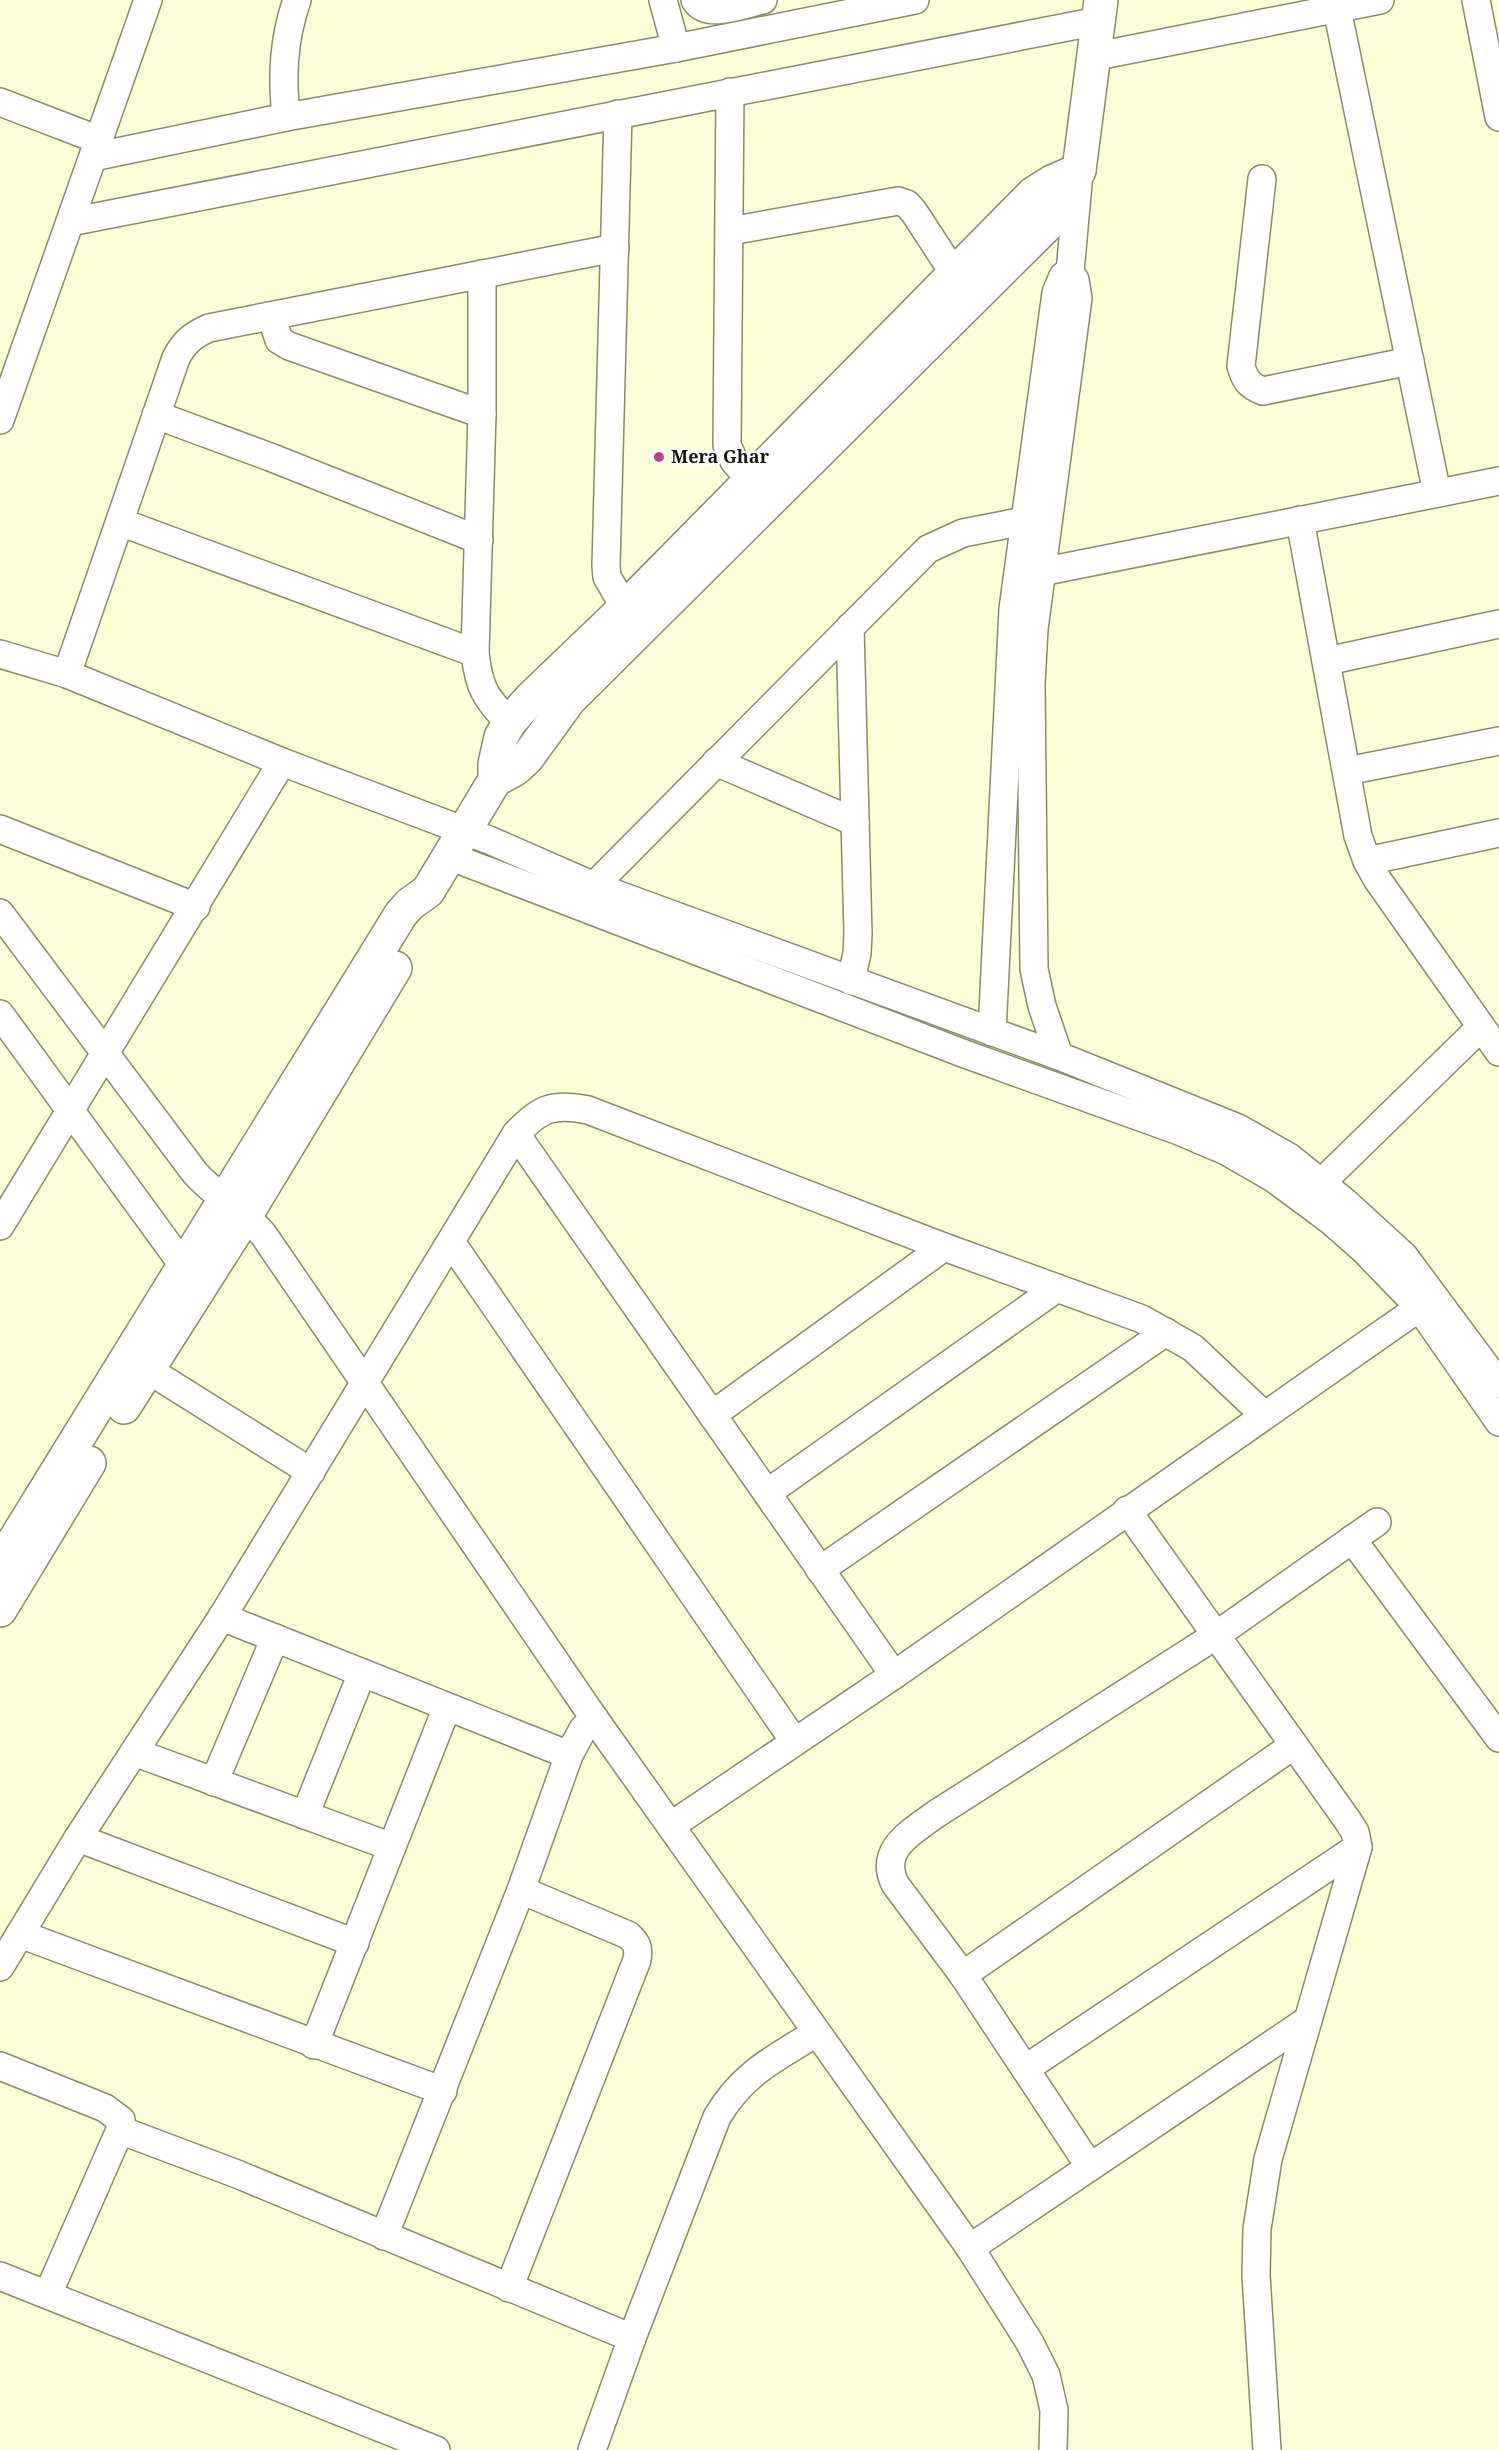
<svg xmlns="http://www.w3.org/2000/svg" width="1499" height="2450" font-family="'Noto Serif',serif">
<rect width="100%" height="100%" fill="#fcfed8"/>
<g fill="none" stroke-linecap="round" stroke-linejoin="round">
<g stroke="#8a8b69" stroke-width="30">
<g id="minor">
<path d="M663,0L676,48"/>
<path d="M695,0C707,20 744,4 763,0"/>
<path d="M1476,0L1499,117"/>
<path d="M1337,9L1437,493"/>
<path d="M1092,57L1380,0"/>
<path d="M730,92L727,445L734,461L751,481"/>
<path d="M0,102L99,140"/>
<path d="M618,114L606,566L607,577L625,608"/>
<path d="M286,117C282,76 283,40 297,0"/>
<path d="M93,157L286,117L676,48L915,0"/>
<path d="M1262,179L1241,366C1245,380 1249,386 1263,391L1410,361"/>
<path d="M70,222L1098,21"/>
<path d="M730,231L898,201L907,204L914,212L955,275"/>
<path d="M482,274V414L475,653C479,689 485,696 509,723"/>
<path d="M271,316L279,340L289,346L482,414"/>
<path d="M156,415L270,457L479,540"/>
<path d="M0,420L148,0"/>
<path d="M1300,520L1358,836L1367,861L1377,879L1499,1052"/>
<path d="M120,522L475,653"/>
<path d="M1041,572L1499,481"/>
<path d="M850,627L858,934L857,953L851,981"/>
<path d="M0,654L67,674L282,762L489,840L594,886L1059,1056L1238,1128L1289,1157L1345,1202L1404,1256L1499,1384"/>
<path d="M1327,661L1499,624"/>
<path d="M67,674L176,358C184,342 193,335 209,328L615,248"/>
<path d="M716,762L855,822"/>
<path d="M1347,771L1499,741"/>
<path d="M0,829L196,907"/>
<path d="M449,856L965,1054L1179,1131L1226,1151L1273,1178L1331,1221L1365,1251L1419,1307L1499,1422"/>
<path d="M1367,861L1499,833"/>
<path d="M594,886L928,549L963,533L1024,521"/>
<path d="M0,913L195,1173C216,1196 242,1211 263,1234L594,1718L970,2248L1030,2343L1046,2375L1054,2410L1053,2450"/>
<path d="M0,1014L183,1265L197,1278"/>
<path d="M992,1032L1013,609L1056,293L1063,276L1070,272"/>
<path d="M1059,1056L1042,1006L1034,969L1031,684L1034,629L1078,298L1075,280L1070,272L1078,184"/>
<path d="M516,1134L894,1675"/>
<path d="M1321,1183L1481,1027"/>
<path d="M0,1226L282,762"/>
<path d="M451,1242L794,1741"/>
<path d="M131,1359L311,1472"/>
<path d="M712,1415L944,1247"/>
<path d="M767,1493L1057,1288"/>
<path d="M1127,1510L1348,1821L1355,1832L1358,1847L1268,2159L1257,2229L1256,2275L1267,2450"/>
<path d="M1352,1539L1499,1738"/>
<path d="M820,1570L1166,1332"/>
<path d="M222,1617L569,1755"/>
<path d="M134,1752L392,1847"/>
<path d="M214,1782L275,1638"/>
<path d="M305,1815L362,1673"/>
<path d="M672,1825L894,1675L1433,1298"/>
<path d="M78,1838L355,1943"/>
<path d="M20,1934L443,2091"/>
<path d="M0,1967L78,1838L222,1617L516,1134C540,1108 553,1103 588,1110L944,1247L1142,1319L1193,1348L1264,1415"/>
<path d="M963,1975L1294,1745"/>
<path d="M314,2045L447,1707"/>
<path d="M0,2066L105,2108L121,2120L120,2130L48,2294"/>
<path d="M1025,2069L1358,1847"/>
<path d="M120,2130L237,2174L632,2338"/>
<path d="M1090,2167L963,1975L895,1884C878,1849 912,1832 936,1814L1215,1636L1377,1522"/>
<path d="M384,2236L521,1890L569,1755L583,1729L594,1718"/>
<path d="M970,2248L1308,2020"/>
<path d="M0,2276L436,2450"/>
<path d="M509,2288L637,1960C639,1947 637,1943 628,1935L521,1890"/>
<path d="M592,2450L632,2338L717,2117C743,2073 774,2059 816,2033"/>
</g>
</g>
<g stroke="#8a8b69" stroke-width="36">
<g id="major">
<path d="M495,780V764L501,737L509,723L530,699L625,608L1033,194L1052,182L1079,170"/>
<path d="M124,1407L246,1215L395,968"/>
<path d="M0,1564L401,914L410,904L428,891L495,780L515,769L527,758L569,700L1061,211L1079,170L1101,0"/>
<path d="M0,1610L89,1463"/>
</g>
</g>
<use href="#minor" stroke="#fff" stroke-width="27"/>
<use href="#major" stroke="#fff" stroke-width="33"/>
</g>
<circle fill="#bf3e88" stroke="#fff" stroke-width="2" cx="659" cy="457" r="6"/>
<g text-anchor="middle" stroke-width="4.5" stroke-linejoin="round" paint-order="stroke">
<g font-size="18" font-weight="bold" fill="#17170a" stroke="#fff" text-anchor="start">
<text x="671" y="463">Mera Ghar</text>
</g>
</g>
</svg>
